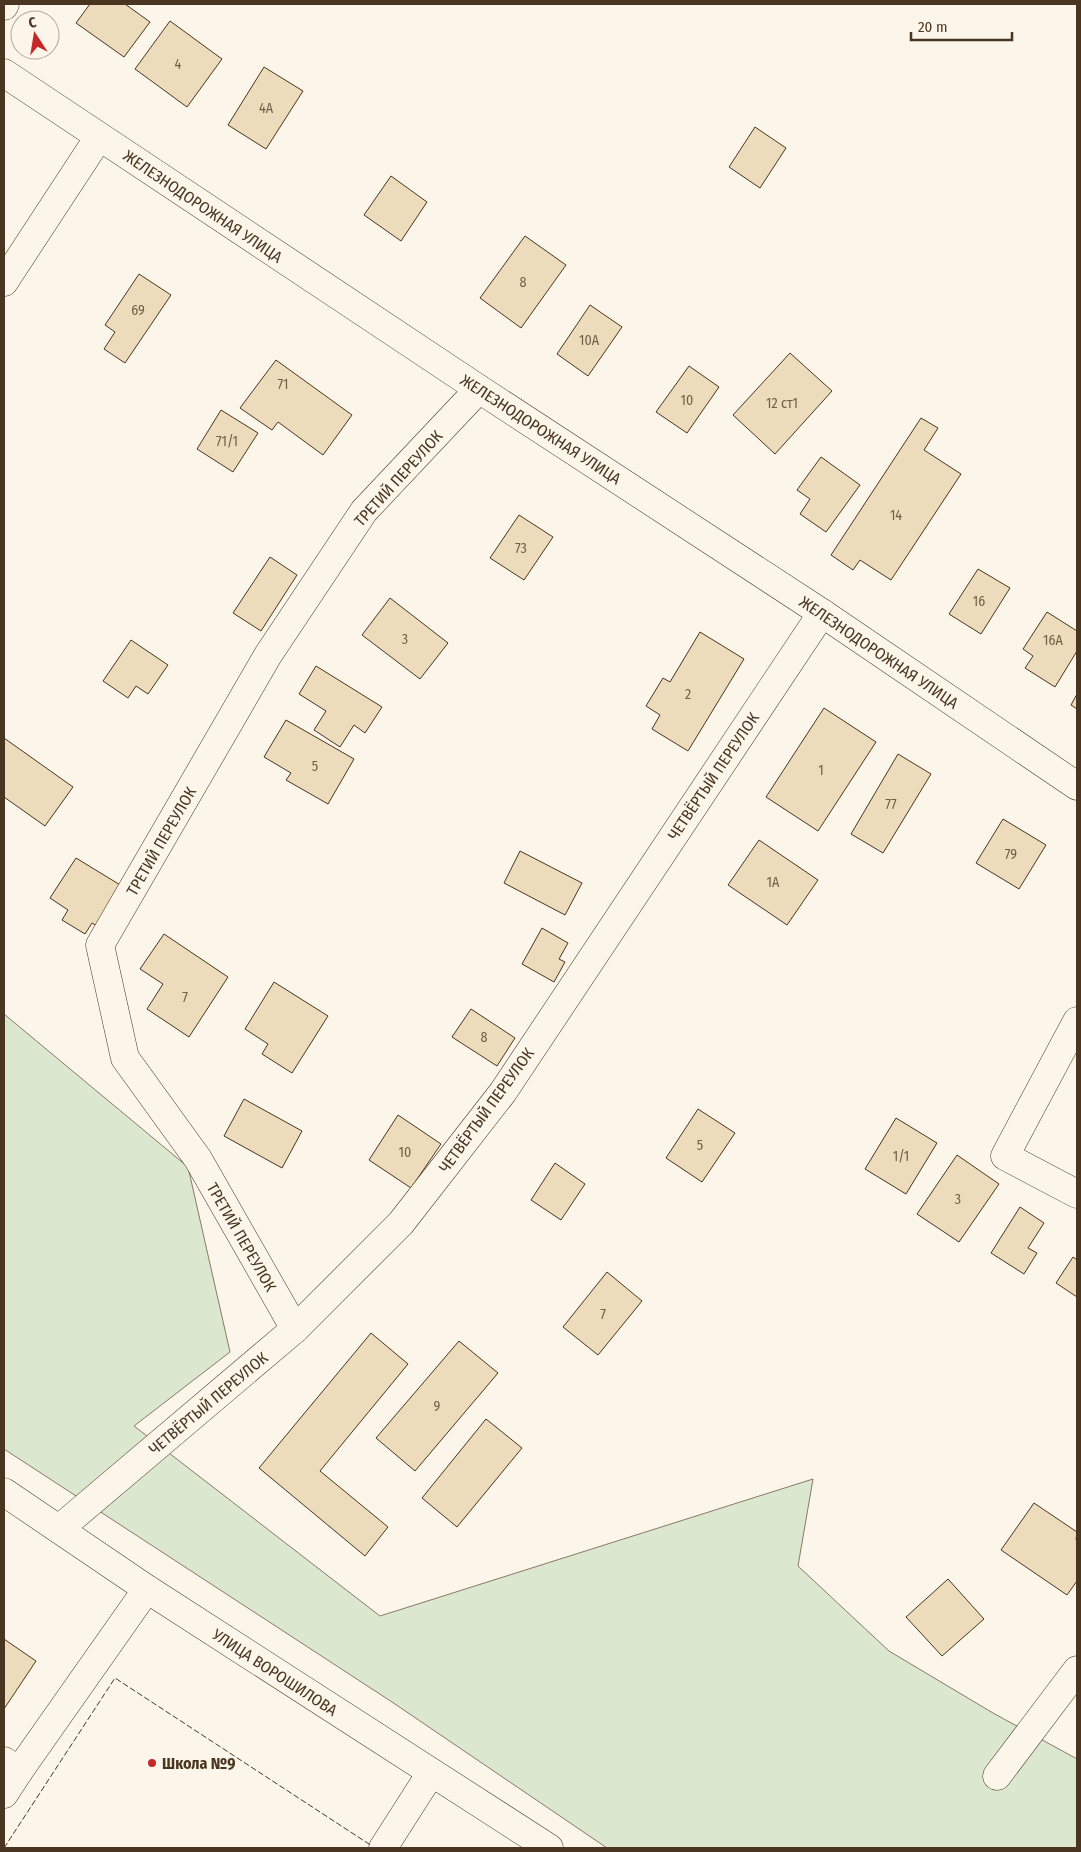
<svg xmlns="http://www.w3.org/2000/svg" width="1081" height="1852" font-family="'Fira Sans Condensed',sans-serif">
<rect width="100%" height="100%" fill="#fbf6e9"/>
<path fill="#dce7d0" stroke="#887966" d="M4,1014L188,1167L230,1352L134,1426L380,1616L813,1479L798,1566L889,1651L993,1713L1077,1759V1848H607L392,1702L4,1449Z"/>
<g fill="#ecdcbc" stroke="#4a3520">
<path d="M90,4H125L150,22L124,57L76,23Z"/>
<path d="M170,21L222,59L187,107L135,69Z"/>
<path d="M264,67L303,91L266,149L228,125Z"/>
<path d="M755,127L786,148L760,188L729,167Z"/>
<path d="M391,176L427,202L401,241L364,215Z"/>
<path d="M525,236L566,265L521,328L480,298Z"/>
<path d="M139,274L171,295L125,363L104,349L115,332L105,325Z"/>
<path d="M590,305L622,327L588,376L557,354Z"/>
<path d="M790,353L832,391L775,454L733,415Z"/>
<path d="M276,360L352,415L323,455L278,422L272,430L240,408Z"/>
<path d="M689,366L719,387L687,433L656,412Z"/>
<path d="M221,410L258,433L233,472L197,449Z"/>
<path d="M921,418L938,428L924,450L961,474L891,580L860,560L853,570L831,555Z"/>
<path d="M821,457L860,485L826,532L800,514L810,499L797,490Z"/>
<path d="M519,515L553,537L524,580L490,558Z"/>
<path d="M270,557L297,575L261,631L233,613Z"/>
<path d="M978,569L1010,588L981,634L949,614Z"/>
<path d="M390,598L448,643L420,679L362,635Z"/>
<path d="M1047,612L1077,631V651L1055,687L1025,668L1033,656L1023,649Z"/>
<path d="M700,632L744,659L688,751L652,729L660,715L646,706L663,678L670,682Z"/>
<path d="M131,640L168,665L148,694L136,686L128,698L103,681Z"/>
<path d="M316,666L382,707L365,733L354,725L340,747L314,730L326,711L299,694Z"/>
<path d="M1077,694V709L1071,705Z"/>
<path d="M824,708L876,742L818,831L766,797Z"/>
<path d="M286,720L354,759L328,804L286,780L291,773L264,757Z"/>
<path d="M4,738L73,787L45,826L4,797Z"/>
<path d="M898,754L931,774L883,853L851,834Z"/>
<path d="M1003,819L1046,845L1019,889L976,863Z"/>
<path d="M759,840L818,880L787,925L728,885Z"/>
<path d="M520,851L582,883L565,915L504,883Z"/>
<path d="M76,858L135,894L110,934L92,923L85,934L62,920L68,910L50,898Z"/>
<path d="M542,928L568,943L559,959L565,962L554,982L522,964Z"/>
<path d="M164,934L228,977L189,1037L147,1009L163,984L140,969Z"/>
<path d="M274,982L328,1016L292,1073L262,1054L268,1044L245,1029Z"/>
<path d="M471,1009L515,1038L497,1066L452,1037Z"/>
<path d="M244,1099L302,1131L282,1168L224,1136Z"/>
<path d="M698,1109L735,1133L702,1182L666,1158Z"/>
<path d="M398,1115L441,1144L411,1188L369,1160Z"/>
<path d="M896,1118L937,1143L906,1194L865,1169Z"/>
<path d="M957,1155L999,1184L959,1242L917,1214Z"/>
<path d="M555,1163L585,1184L561,1220L531,1200Z"/>
<path d="M1020,1207L1044,1223L1028,1248L1037,1253L1024,1274L991,1253Z"/>
<path d="M1073,1257L1077,1260V1297L1056,1283Z"/>
<path d="M607,1272L642,1301L598,1355L563,1327Z"/>
<path d="M371,1333L408,1364L320,1471L388,1527L365,1556L259,1468Z"/>
<path d="M459,1341L498,1373L415,1471L376,1438Z"/>
<path d="M486,1419L522,1448L457,1527L422,1498Z"/>
<path d="M1034,1503L1077,1532L1076,1540L1077,1541V1581L1067,1595L1001,1550Z"/>
<path d="M948,1579L984,1619L942,1656L906,1617Z"/>
<path d="M4,1639L36,1661L4,1709Z"/>
</g>
<g fill="none" stroke-linecap="round" stroke-linejoin="round">
<g stroke="#4a3520" stroke-width="29">
<g id="minor">
<path d="M4,6L5,4"/>
<path d="M4,73L479,389L822,613L1077,786"/>
<path d="M4,282L99,137"/>
<path d="M1077,1021L1005,1156L1077,1194"/>
<path d="M295,1329L198,1159L125,1058L100,945L268,655L364,511L479,389"/>
<path d="M4,1492L147,1589L549,1848"/>
<path d="M59,1529L295,1329L401,1223L503,1092L822,613"/>
<path d="M4,1761L19,1771L4,1794"/>
<path d="M19,1771L147,1589"/>
<path d="M997,1776L1077,1670"/>
<path d="M383,1848L431,1773"/>
</g>
</g>
<use href="#minor" stroke="#fbf6e9" stroke-width="28"/>
<path stroke="#4a3520" stroke-width="1" stroke-dasharray="6 2.5" stroke-linecap="butt" d="M4,1848L115,1678L372,1846"/>
</g>
<circle fill="#c62828" stroke="#fbf6e9" stroke-width="2" cx="152" cy="1763" r="5"/>
<g text-anchor="middle" stroke-width="4" stroke-linejoin="round" paint-order="stroke">
<g font-size="14" fill="#725f47">
<text x="178" y="69">4</text>
<text x="266" y="113">4А</text>
<text x="523" y="287">8</text>
<text x="138" y="315">69</text>
<text x="589" y="345">10А</text>
<text x="283" y="389">71</text>
<text x="687" y="405">10</text>
<text x="782" y="408">12 ст1</text>
<text x="227" y="446">71/1</text>
<text x="896" y="520">14</text>
<text x="521" y="553">73</text>
<text x="979" y="606">16</text>
<text x="405" y="644">3</text>
<text x="1053" y="645">16А</text>
<text x="688" y="699">2</text>
<text x="315" y="771">5</text>
<text x="821" y="775">1</text>
<text x="891" y="809">77</text>
<text x="1011" y="859">79</text>
<text x="773" y="887">1А</text>
<text x="185" y="1002">7</text>
<text x="484" y="1042">8</text>
<text x="700" y="1150">5</text>
<text x="405" y="1157">10</text>
<text x="901" y="1161">1/1</text>
<text x="958" y="1204">3</text>
<text x="603" y="1319">7</text>
<text x="437" y="1411">9</text>
</g>
<g font-size="16" fill="#4a3520" stroke="#fbf6e9">
<text transform="translate(203 206) rotate(34)" y="6">ЖЕЛЕЗНОДОРОЖНАЯ УЛИЦА</text>
<text transform="translate(541 429) rotate(33)" y="6">ЖЕЛЕЗНОДОРОЖНАЯ УЛИЦА</text>
<text transform="translate(398 478) rotate(-48)" y="6">ТРЕТИЙ ПЕРЕУЛОК</text>
<text transform="translate(879 652) rotate(34)" y="6">ЖЕЛЕЗНОДОРОЖНАЯ УЛИЦА</text>
<text transform="translate(713 776) rotate(-56)" y="6">ЧЕТВЁРТЫЙ ПЕРЕУЛОК</text>
<text transform="translate(161 841) rotate(-60)" y="6">ТРЕТИЙ ПЕРЕУЛОК</text>
<text transform="translate(486 1110) rotate(-54)" y="6">ЧЕТВЁРТЫЙ ПЕРЕУЛОК</text>
<text transform="translate(242 1237) rotate(60)" y="6">ТРЕТИЙ ПЕРЕУЛОК</text>
<text transform="translate(208 1403) rotate(-40)" y="6">ЧЕТВЁРТЫЙ ПЕРЕУЛОК</text>
<text transform="translate(275 1672) rotate(33)" y="6">УЛИЦА ВОРОШИЛОВА</text>
</g>
<g font-size="16" font-weight="bold" fill="#4a3520" stroke="#fbf6e9" text-anchor="start">
<text x="162" y="1769">Школа №9</text>
</g>
</g>
<rect width="1081" height="1852" fill="none" stroke="#4a3520" stroke-width="10"/>
<g transform="translate(35 35) rotate(348)"><circle r="24" fill="#fbf6e9" stroke="#b4a999"/>
<path d="M0-4L9 19L0 12L-9 19Z" fill="#c62828"/>
<text y="-8" font-size="14" font-weight="bold" text-anchor="middle" fill="#4a3520">С</text>
</g>
<path d="M911 32v8h101v-8" fill="none" stroke="#4a3520" stroke-width="2.5"/>
<text x="918" y="32" font-size="15" fill="#4a3520" stroke="#fbf6e9" stroke-width="4" paint-order="stroke">20 m</text>
</svg>
